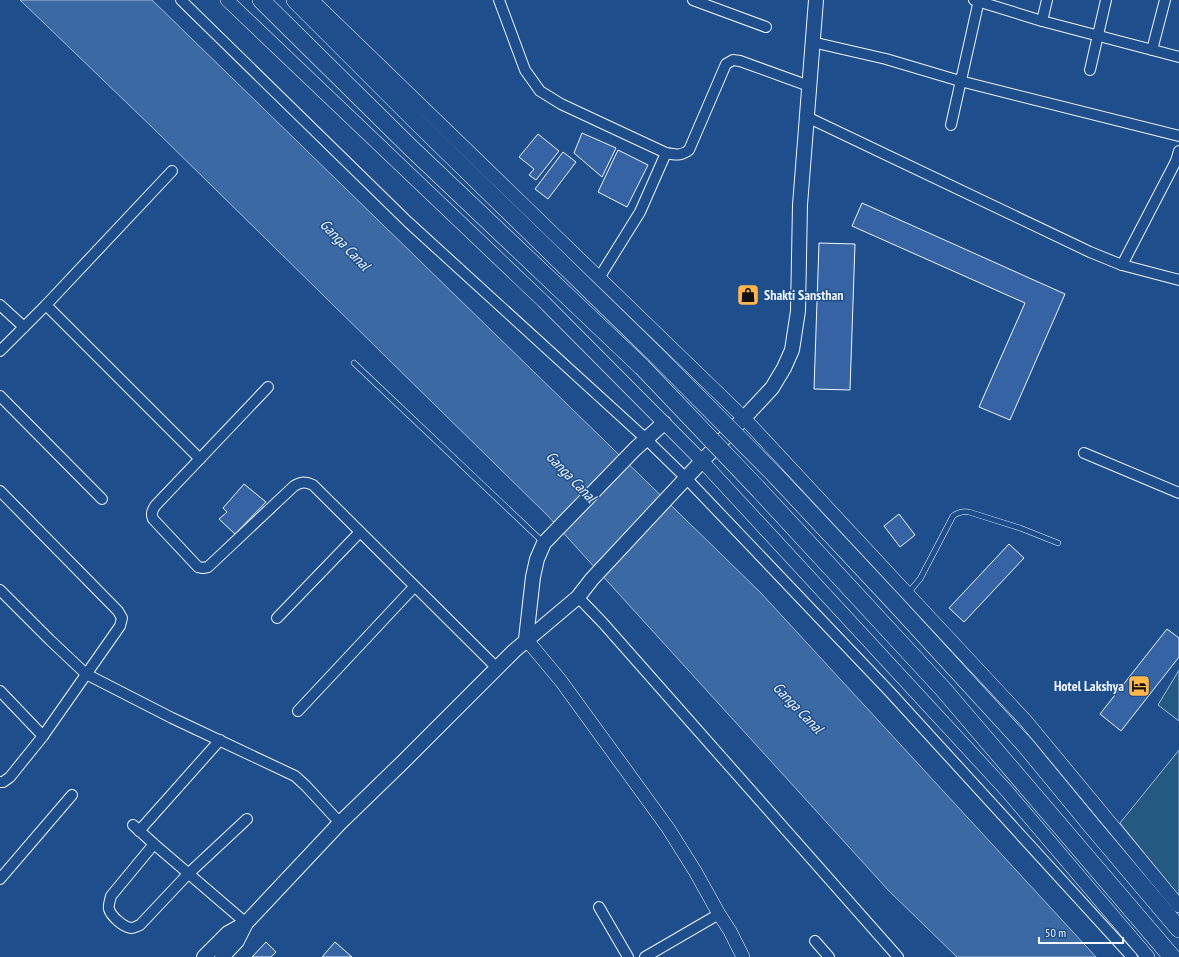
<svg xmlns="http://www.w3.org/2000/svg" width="1179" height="957" font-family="'PT Sans Narrow',sans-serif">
<rect width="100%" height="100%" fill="#1f4e8c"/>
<g fill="#245a82" stroke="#a8bbd7">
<path d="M1179,670V721L1158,705Z"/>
<path d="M1179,750V896L1120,823Z"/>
</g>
<path fill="#3b69a3" stroke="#a8bbd7" d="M20,0H152L760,592L1096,957H957L889,891L548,516L155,130Z"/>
<g fill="#3563a3" stroke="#f2f6ff">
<path d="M582,133L616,148L602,177L574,153Z"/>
<path d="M538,134L559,151L536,180L529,175L534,169L519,157Z"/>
<path d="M618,150L648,165L627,207L598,192Z"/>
<path d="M563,152L576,162L548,199L535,189Z"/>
<path d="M862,203L1065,294L1010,420L979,407L1025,303L852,226Z"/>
<path d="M819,243L855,244L850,390L814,389Z"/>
<path d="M244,484L266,502L235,534L219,519L227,512L223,508Z"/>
<path d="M899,514L915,535L900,547L884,526Z"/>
<path d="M1009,544L1024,558L964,622L949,608Z"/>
<path d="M1167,629L1179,638V657L1121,731L1100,714Z"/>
<path d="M266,942L276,952L271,957H252Z"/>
<path d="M335,942L352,957H322Z"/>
</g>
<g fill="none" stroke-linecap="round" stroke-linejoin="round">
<g stroke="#f2f6ff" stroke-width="6">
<g id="service">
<path d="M354,363L544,543"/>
<path d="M908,593L920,579L953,516C958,512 962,511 969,512L1020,528L1058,543"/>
</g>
</g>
<g stroke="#f2f6ff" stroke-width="12">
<g id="minor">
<path d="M181,0L408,222L646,439L686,478L889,691L1132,957"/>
<path d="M499,0L525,70L540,91L561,104L666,153C676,155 681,156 689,150L726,64L733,60L740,61L809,86"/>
<path d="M693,0L766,27"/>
<path d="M974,0L1042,21L1179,57"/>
<path d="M1042,21L1047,0"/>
<path d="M812,42L886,59L960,81L1179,136"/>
<path d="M1152,50L1165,0"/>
<path d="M1090,70L1106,0"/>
<path d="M807,117L1090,252L1122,265L1179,280"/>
<path d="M951,125L979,0"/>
<path d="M172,171L46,305L200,459"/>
<path d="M1122,265L1176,161L1179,151"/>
<path d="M599,278L640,212L666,153"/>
<path d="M0,305L24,327"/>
<path d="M0,351L46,305"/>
<path d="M268,387L155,506C152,511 151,514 153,519L198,567L203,568L208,567L294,486C301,482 305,481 313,485L497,668"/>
<path d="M0,396L102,499"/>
<path d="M1084,453L1179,493"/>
<path d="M0,491L118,611L122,618L120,626L43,736L10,777L3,782H0"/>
<path d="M0,590L50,640L86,674L172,718L295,776L306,786L340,823"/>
<path d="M578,597L603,623L898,957"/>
<path d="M277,618L360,532"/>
<path d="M0,691L43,736"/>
<path d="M298,711L414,587"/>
<path d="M133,825L154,844L246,923"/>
<path d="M139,831L220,740"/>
<path d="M154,844L111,896C110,901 108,905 109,909C111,916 123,927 131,928C134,928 137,926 140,925L188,874L247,819"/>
<path d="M0,879L72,795"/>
<path d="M599,907L628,957"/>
<path d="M815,941L829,957"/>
<path d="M645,957L719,914"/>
</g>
</g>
<g stroke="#f2f6ff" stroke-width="14">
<g id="tertiary">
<path d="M227,0L543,301L702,461L1006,790L1148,957"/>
<path d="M312,0L744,418L1026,721L1179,906"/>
<path d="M526,639L561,681L668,828L695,871L719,914L730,931L743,957"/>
</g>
</g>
<g stroke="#f2f6ff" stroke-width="16">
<g id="secondary">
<path d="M526,639L533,577L537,559L544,543L635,449L664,423"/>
<path d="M204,957L228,933L246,923L340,823L404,761L514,651L578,597L592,579L702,461L744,418L772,388L784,368L792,350L798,311L800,205L816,0"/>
<path d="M222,957L237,941L246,923"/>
</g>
</g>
<g stroke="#f2f6ff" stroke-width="18">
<g id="trunk">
<path d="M261,0L411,148L642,367"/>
<path d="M295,0L417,122L655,354"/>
<path d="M774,474L893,601L1026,746L1091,825L1179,929"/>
<path d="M760,491L943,689L1172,957"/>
</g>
</g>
<use href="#service" stroke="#1f4e8c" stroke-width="5"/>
<use href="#minor" stroke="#1f4e8c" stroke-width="10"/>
<use href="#tertiary" stroke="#1f4e8c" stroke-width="13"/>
<use href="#secondary" stroke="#1f4e8c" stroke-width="14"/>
<use href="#trunk" stroke="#1f4e8c" stroke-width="17"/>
<g stroke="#f2f6ff" stroke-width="18" stroke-linecap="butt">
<g id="trunk-bridge">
<path d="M655,354L774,474"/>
<path d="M642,367L760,491"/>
</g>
</g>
<use href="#trunk-bridge" stroke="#1f4e8c" stroke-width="17"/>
</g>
<defs>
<g id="shop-square" transform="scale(1.15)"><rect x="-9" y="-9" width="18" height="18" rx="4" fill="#ffb74d" stroke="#1f4e8c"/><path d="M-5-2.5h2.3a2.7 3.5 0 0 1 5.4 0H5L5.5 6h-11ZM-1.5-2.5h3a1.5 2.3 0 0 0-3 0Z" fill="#111"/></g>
<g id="hotel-square" transform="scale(1.15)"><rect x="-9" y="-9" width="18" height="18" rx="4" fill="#ffb74d" stroke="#1f4e8c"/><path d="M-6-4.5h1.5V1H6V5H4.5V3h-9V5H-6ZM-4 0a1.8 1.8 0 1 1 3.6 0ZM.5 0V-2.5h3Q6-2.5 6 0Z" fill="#111"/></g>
</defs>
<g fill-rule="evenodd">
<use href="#shop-square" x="748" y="295"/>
<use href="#hotel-square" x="1139" y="686"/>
</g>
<g text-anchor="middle" stroke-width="3" stroke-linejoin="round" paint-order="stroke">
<g font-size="14" font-weight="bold" fill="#f2f6ff" stroke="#1f4e8c" text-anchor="start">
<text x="764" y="300">Shakti Sansthan</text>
<text x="1124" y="691" text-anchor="end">Hotel Lakshya</text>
</g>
<g font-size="15" font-style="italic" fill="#f2f6ff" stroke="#1f4e8c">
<text transform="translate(345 245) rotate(46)" y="5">Ganga Canal</text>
<text transform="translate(571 477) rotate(46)" y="5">Ganga Canal</text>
<text transform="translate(798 708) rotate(46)" y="5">Ganga Canal</text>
</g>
</g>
<path d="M1039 937v6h84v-6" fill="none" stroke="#f2f6ff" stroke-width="2"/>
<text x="1045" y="937" font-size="12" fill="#f2f6ff" stroke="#1f4e8c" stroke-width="3" paint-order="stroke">50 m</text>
</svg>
